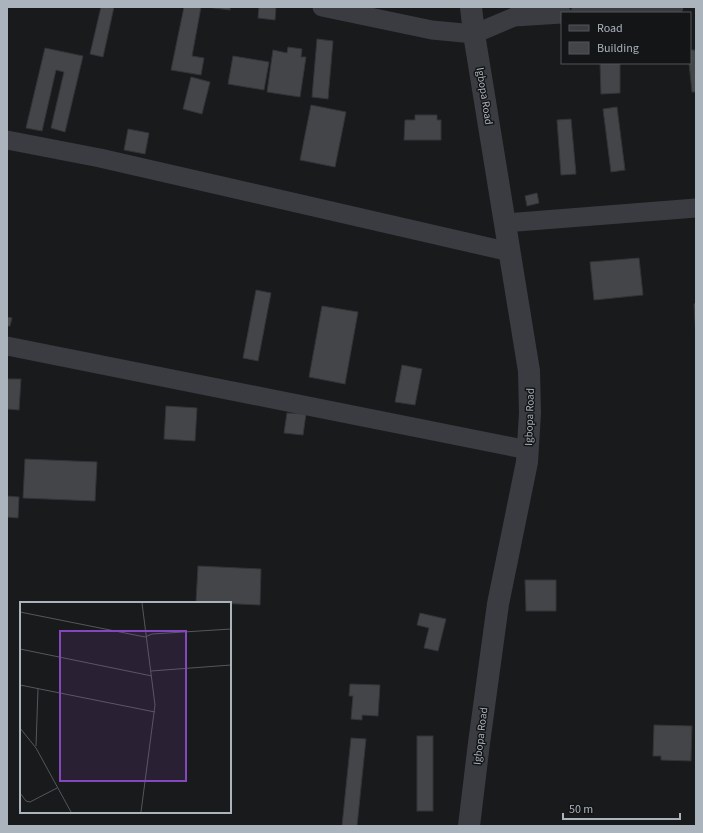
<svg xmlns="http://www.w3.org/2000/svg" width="703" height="833" font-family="'Source Sans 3',sans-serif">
<rect width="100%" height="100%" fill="#191a1c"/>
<g fill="#434549" stroke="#333438">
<path d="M101,7H114L103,57L90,54Z"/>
<path d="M184,7H201L192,56L204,58L201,75L171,70Z"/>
<path d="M206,7H230V10Z"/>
<path d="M259,7H276L275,20L258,18Z"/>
<path d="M317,39L333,41L328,99L312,97Z"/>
<path d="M288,47L302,49L301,57H306L300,97L267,92L273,50L287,53Z"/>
<path d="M45,48L83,56L65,132L51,128L64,72L56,70L42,131L26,128Z"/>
<path d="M690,50H696V92H692L689,63Z"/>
<path d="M233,56L269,62L264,90L228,84Z"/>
<path d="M600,63H620V93L601,94Z"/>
<path d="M191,77L210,82L202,114L183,109Z"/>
<path d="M311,105L346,112L335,167L300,160Z"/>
<path d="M617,107L625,170L611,172L603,109Z"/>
<path d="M415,115H437V120H441V140H404L405,120H415Z"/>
<path d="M571,119L576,174L561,175L557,120Z"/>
<path d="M128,129L149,133L145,154L124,150Z"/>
<path d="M537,193L539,203L527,206L525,196Z"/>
<path d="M639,258L643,295L594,300L590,262Z"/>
<path d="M256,290L271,293L258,361L243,358Z"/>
<path d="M696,303V339L694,304Z"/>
<path d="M322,306L358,312L345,384L309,377Z"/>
<path d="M7,317L12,318L10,326H7Z"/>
<path d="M402,365L422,369L415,405L395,402Z"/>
<path d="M7,379H21L19,410L7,409Z"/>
<path d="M166,406L197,408L195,441L164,439Z"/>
<path d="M287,413L306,414L303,435L284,433Z"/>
<path d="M25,459L97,462L95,501L23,498Z"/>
<path d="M7,496L19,497L18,518L7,517Z"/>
<path d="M198,566L261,569L260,605L196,602Z"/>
<path d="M525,580H556V611H526Z"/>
<path d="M420,613L446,619L438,651L424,648L429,628L417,625Z"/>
<path d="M350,684L380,685L378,716L362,715V720L351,719L353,696H349Z"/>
<path d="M654,725L692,726L691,761L661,760V756H653Z"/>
<rect x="417" y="736" width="16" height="75"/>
<path d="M351,738L366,739L357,826H342Z"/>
</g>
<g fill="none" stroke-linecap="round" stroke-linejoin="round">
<g stroke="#3a3c41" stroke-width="19">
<path d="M322,7L432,30L474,34L514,17L562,14"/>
<path d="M580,13L674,7"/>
<path d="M7,140L100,158L510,252"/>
<path d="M505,223L696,208"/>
<path d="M7,346L528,450"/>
</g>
<path stroke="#3a3c41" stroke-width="22" d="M469,826L479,743L498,604L527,462L530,413L529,371L474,34L471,7"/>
</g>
<g text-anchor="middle" stroke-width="3" stroke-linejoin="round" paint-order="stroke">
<g font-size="11" fill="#abb3bc" stroke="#141517">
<text transform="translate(485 96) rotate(81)" y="4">Igbopa Road</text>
<text transform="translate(529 417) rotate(-88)" y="4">Igbopa Road</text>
<text transform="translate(480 736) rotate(-83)" y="4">Igbopa Road</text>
</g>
</g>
<g transform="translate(20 602)">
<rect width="211" height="211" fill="#191a1c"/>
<path fill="none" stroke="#53575c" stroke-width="1" d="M0,10L125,35L132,32L211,27M0,47L132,74M131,69L211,63M0,83L135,110M0,126L16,146L51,210M16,144L18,87M0,191L6,199L10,200L37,186M121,210L135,103L122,1"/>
<path fill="#8547be" fill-opacity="0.15" stroke="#8547be" stroke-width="2" d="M40,29H166V179H40Z"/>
<rect width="211" height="211" fill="none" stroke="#abb3bc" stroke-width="2"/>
</g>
<rect width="703" height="833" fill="none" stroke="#abb3bc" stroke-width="16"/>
<rect x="561" y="12" width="130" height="52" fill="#141517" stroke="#505459"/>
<rect x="569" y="25" width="20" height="6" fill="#3a3c41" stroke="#505459"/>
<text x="597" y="32" font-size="12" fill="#abb3bc">Road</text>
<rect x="569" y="42" width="20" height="12" fill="#434549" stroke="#505459"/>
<text x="597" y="52" font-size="12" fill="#abb3bc">Building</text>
<path d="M563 813v6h117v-6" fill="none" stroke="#abb3bc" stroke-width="2"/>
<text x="569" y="813" font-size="12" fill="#abb3bc" stroke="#141517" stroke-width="3" paint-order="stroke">50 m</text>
</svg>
